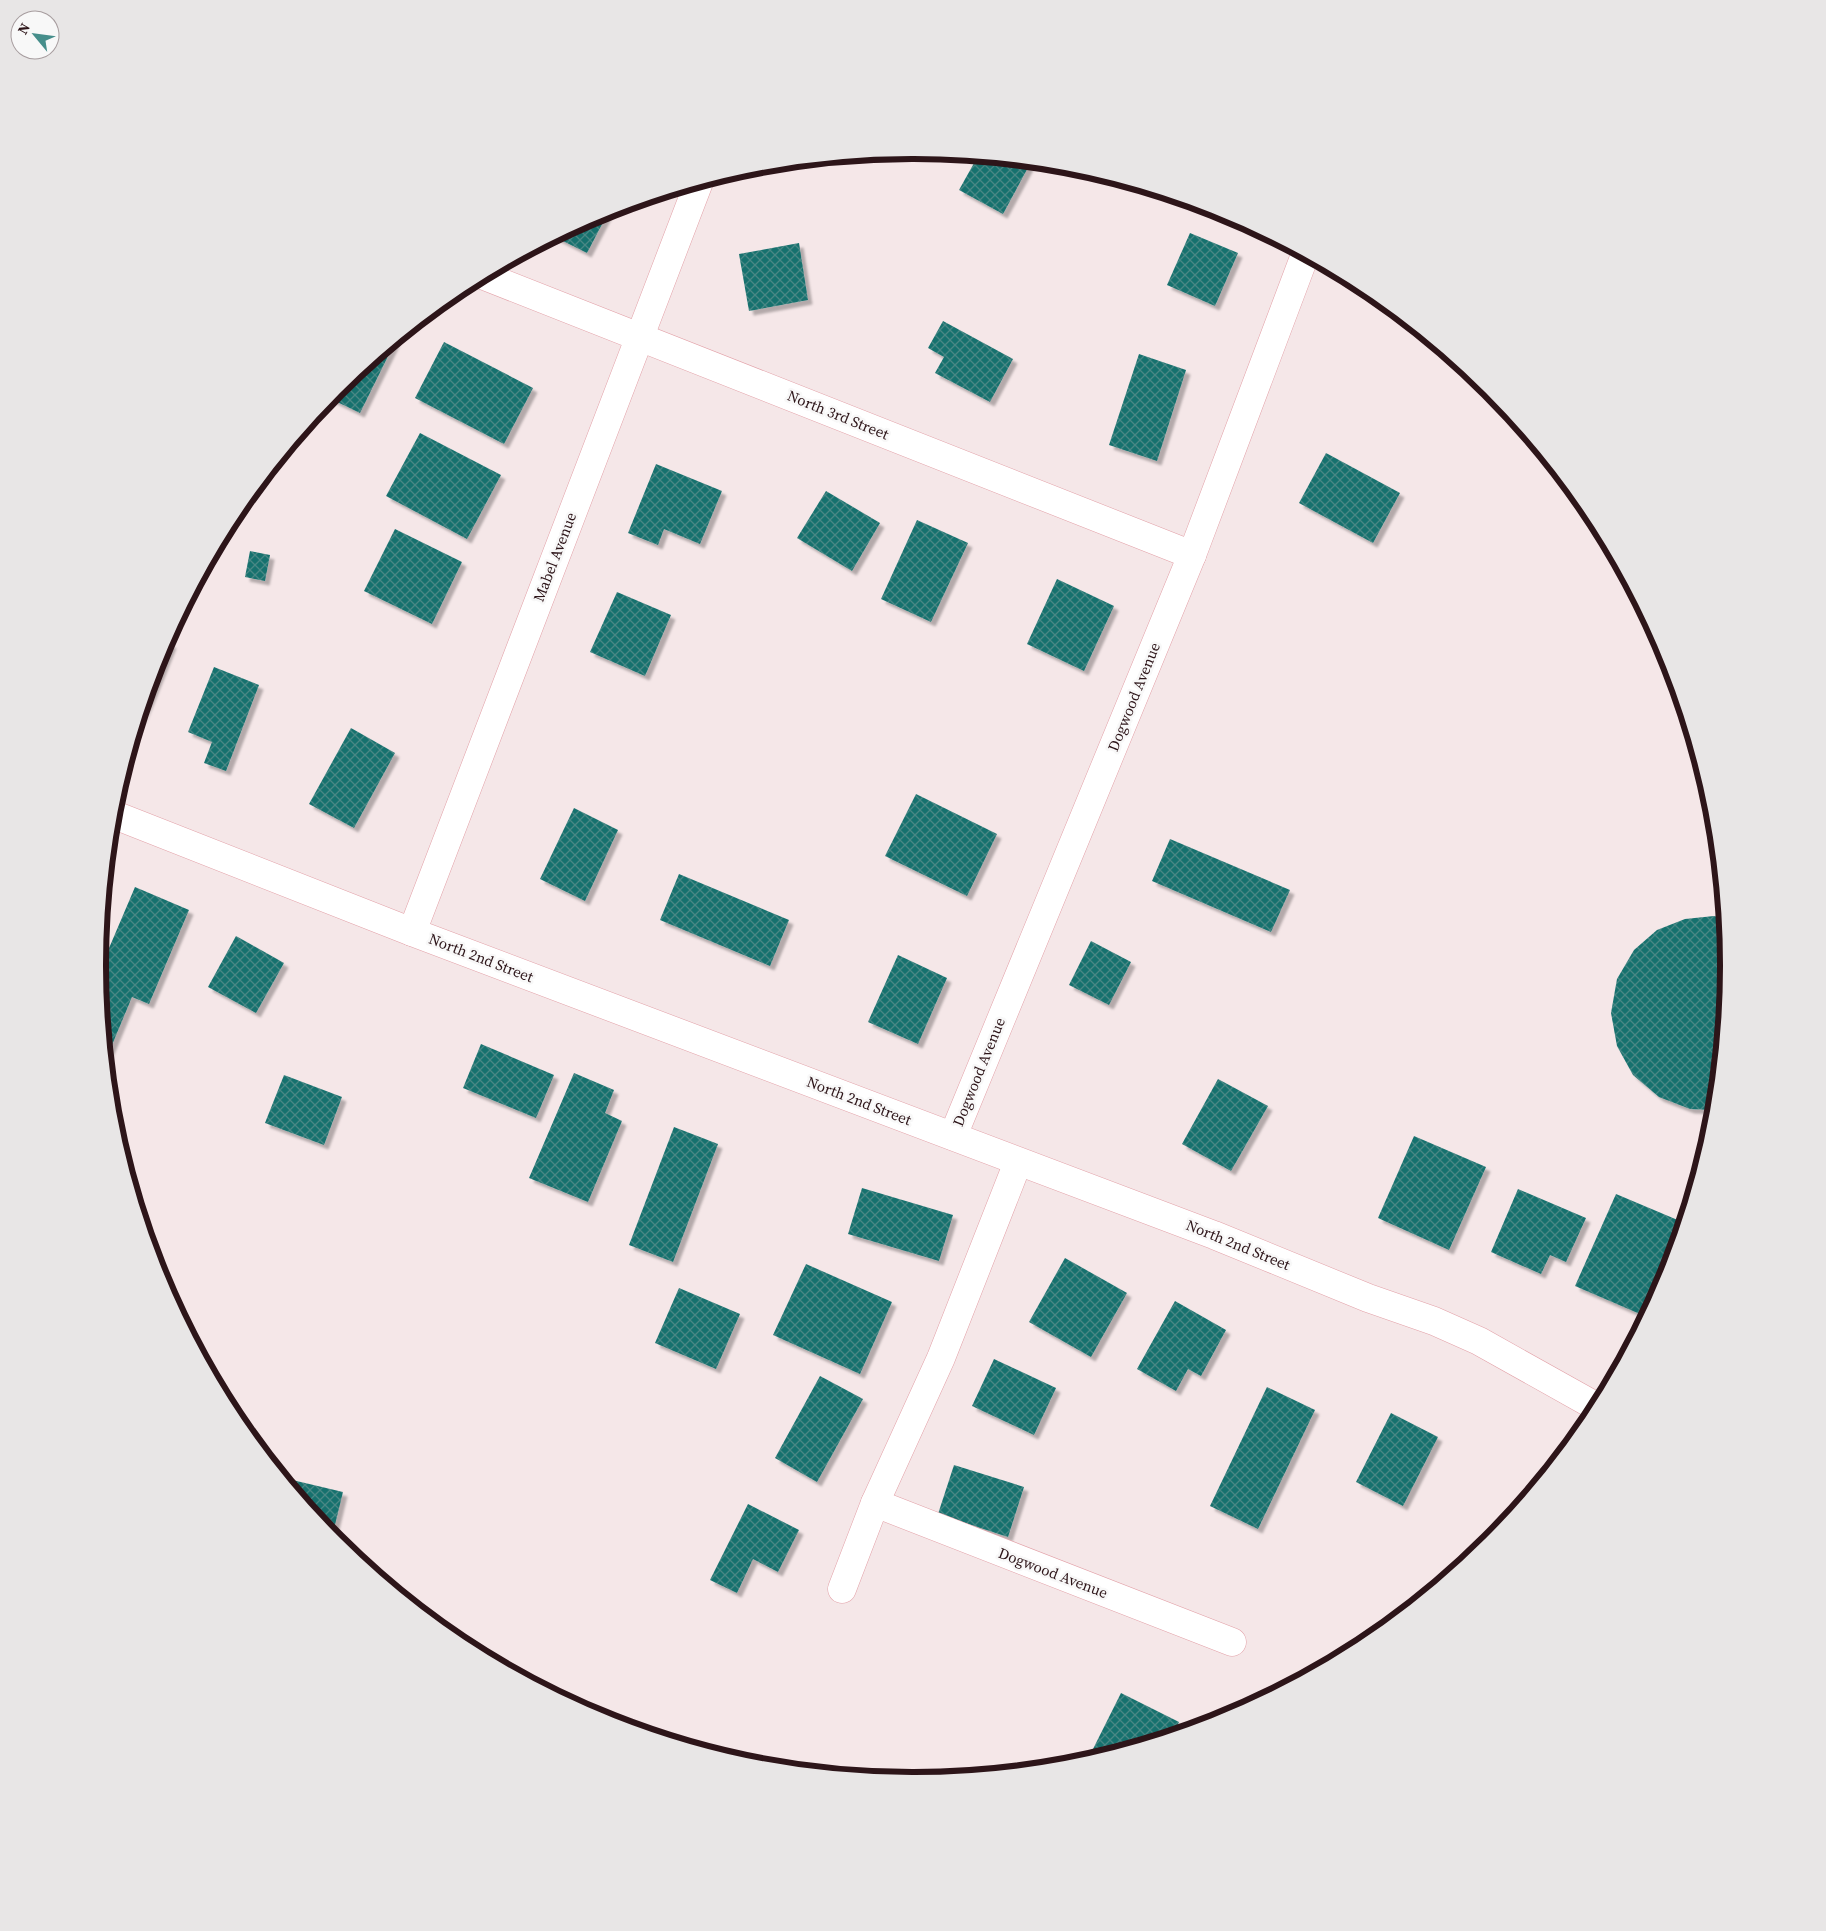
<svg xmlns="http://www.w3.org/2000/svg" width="1826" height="1931" font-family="'Source Serif 4',serif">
<defs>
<pattern id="building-cross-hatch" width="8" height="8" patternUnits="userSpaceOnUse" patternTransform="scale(1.25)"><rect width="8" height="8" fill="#17716e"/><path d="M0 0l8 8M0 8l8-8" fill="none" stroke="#4a8785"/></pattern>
<filter id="shadow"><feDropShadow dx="4.5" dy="4.5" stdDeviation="1" flood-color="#0004"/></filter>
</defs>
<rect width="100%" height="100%" fill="#f5e7e8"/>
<g fill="url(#building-cross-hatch)" filter="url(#shadow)">
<path d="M978,156L1031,162L1003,214L959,190Z"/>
<path d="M610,209L587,253L555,237L601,212Z"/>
<path d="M1190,233L1238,253L1215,306L1167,285Z"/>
<path d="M799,243L808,300L749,311L739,254Z"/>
<path d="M943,321L1013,359L990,402L935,373L944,357L928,348Z"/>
<path d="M396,340L360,413L329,398L337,389Z"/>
<path d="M444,342L533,388L504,444L415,398Z"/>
<path d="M1139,354L1186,370L1157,461L1109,445Z"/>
<path d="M420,433L501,475L467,539L386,496Z"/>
<path d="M1326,453L1400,493L1373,543L1299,503Z"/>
<path d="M656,464L722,491L700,544L664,529L658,545L628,533Z"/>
<path d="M826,491L880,523L852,571L797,538Z"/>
<path d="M917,520L968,543L931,622L881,599Z"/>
<path d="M395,529L462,562L432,624L364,591Z"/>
<path d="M250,551L270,555L265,581L245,577Z"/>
<path d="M1057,579L1114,606L1084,671L1027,644Z"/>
<path d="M617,592L671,615L645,676L590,652Z"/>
<path d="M166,641L172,644L141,721L160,653Z"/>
<path d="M214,667L259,685L226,771L204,763L212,742L188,732Z"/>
<path d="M351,728L395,753L354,828L309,804Z"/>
<path d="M916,794L997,834L967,896L885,856Z"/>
<path d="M574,808L618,830L585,901L540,879Z"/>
<path d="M1170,839L1290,890L1271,932L1152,881Z"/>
<path d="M679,874L789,920L770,966L660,920Z"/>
<path d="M135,887L189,910L149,1004L132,997L107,1057L98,974Z"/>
<path d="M1714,916L1724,918L1728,966L1714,1110L1690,1109L1659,1097L1633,1075L1617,1046L1611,1013L1617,979L1634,950L1657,930L1685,919Z"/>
<path d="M236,936L284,963L256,1013L208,987Z"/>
<path d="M1091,941L1131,962L1109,1005L1069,985Z"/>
<path d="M898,955L947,978L918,1044L868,1022Z"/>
<path d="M481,1044L554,1075L536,1118L463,1088Z"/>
<path d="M574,1073L614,1090L605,1113L622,1121L588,1202L529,1178Z"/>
<path d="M284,1075L342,1097L324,1145L265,1123Z"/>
<path d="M1218,1079L1268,1106L1231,1171L1182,1144Z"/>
<path d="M674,1127L718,1144L673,1262L629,1245Z"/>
<path d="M1414,1136L1486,1167L1449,1250L1378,1218Z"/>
<path d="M862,1188L953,1215L939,1261L848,1234Z"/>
<path d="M1518,1189L1586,1218L1566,1262L1550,1255L1541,1274L1491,1252Z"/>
<path d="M1616,1194L1680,1221L1640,1314L1575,1286Z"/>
<path d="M1065,1258L1127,1293L1091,1357L1029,1322Z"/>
<path d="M806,1264L892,1302L860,1374L773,1335Z"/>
<path d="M679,1288L740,1314L716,1369L655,1343Z"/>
<path d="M1175,1301L1226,1330L1201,1376L1188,1369L1176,1391L1137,1369Z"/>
<path d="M994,1359L1056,1388L1034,1435L972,1406Z"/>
<path d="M820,1376L863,1399L817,1482L775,1458Z"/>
<path d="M1267,1387L1315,1410L1258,1529L1210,1506Z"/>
<path d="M1391,1413L1438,1437L1403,1506L1356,1482Z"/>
<path d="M954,1465L1024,1487L1008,1537L938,1514Z"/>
<path d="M284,1478L343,1492L332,1537Z"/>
<path d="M748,1504L799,1530L778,1572L753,1559L737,1593L710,1580Z"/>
<path d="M1121,1693L1179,1722L1173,1735L1087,1761Z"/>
</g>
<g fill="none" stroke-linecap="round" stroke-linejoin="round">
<g stroke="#e3a1a8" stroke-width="29">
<g id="minor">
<path d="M482,275L1192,555"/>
<path d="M412,932L699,182"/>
<path d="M953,1136L1192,555L1305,255"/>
<path d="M875,1503L1232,1642"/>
<path d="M842,1589L875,1503L941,1358L1018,1162"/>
</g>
</g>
<g stroke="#e3a1a8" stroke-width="29">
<path id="tertiary" d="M112,814L412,932L1214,1235L1368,1298L1434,1321L1479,1341L1597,1407"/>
</g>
<use href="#minor" stroke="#fff" stroke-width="28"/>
<use href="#tertiary" stroke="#fff" stroke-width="28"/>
</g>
<g text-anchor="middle" stroke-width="5" stroke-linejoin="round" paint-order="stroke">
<g font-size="15" fill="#2d1519" stroke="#f8f8f8">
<text transform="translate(838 415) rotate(22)" y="5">North 3rd Street</text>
<text transform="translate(555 557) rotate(-69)" y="5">Mabel Avenue</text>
<text transform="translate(1134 697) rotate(-68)" y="5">Dogwood Avenue</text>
<text transform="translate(481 958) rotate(21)" y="5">North 2nd Street</text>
<text transform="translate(979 1072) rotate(-68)" y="5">Dogwood Avenue</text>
<text transform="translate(859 1101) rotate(21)" y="5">North 2nd Street</text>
<text transform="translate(1238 1245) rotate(22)" y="5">North 2nd Street</text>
<text transform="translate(1053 1573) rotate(21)" y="5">Dogwood Avenue</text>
</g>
</g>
<path d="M0 0H1826V1931H0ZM912 159H914A806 806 0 0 1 1720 965V966A806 806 0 0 1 914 1772H912A806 806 0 0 1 106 966V965A806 806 0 0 1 912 159Z" fill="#e8e6e6" fill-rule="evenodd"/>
<path fill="none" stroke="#2d1519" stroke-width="6" d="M912 159H914A806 806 0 0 1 1720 965V966A806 806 0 0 1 914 1772H912A806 806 0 0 1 106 966V965A806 806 0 0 1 912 159Z"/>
<g transform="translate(35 35) rotate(299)"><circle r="24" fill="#f8f8f8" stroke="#a79d9f"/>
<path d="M0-4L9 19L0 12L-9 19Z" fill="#468e8b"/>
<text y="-8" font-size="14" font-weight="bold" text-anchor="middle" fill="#2d1519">N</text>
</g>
</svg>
